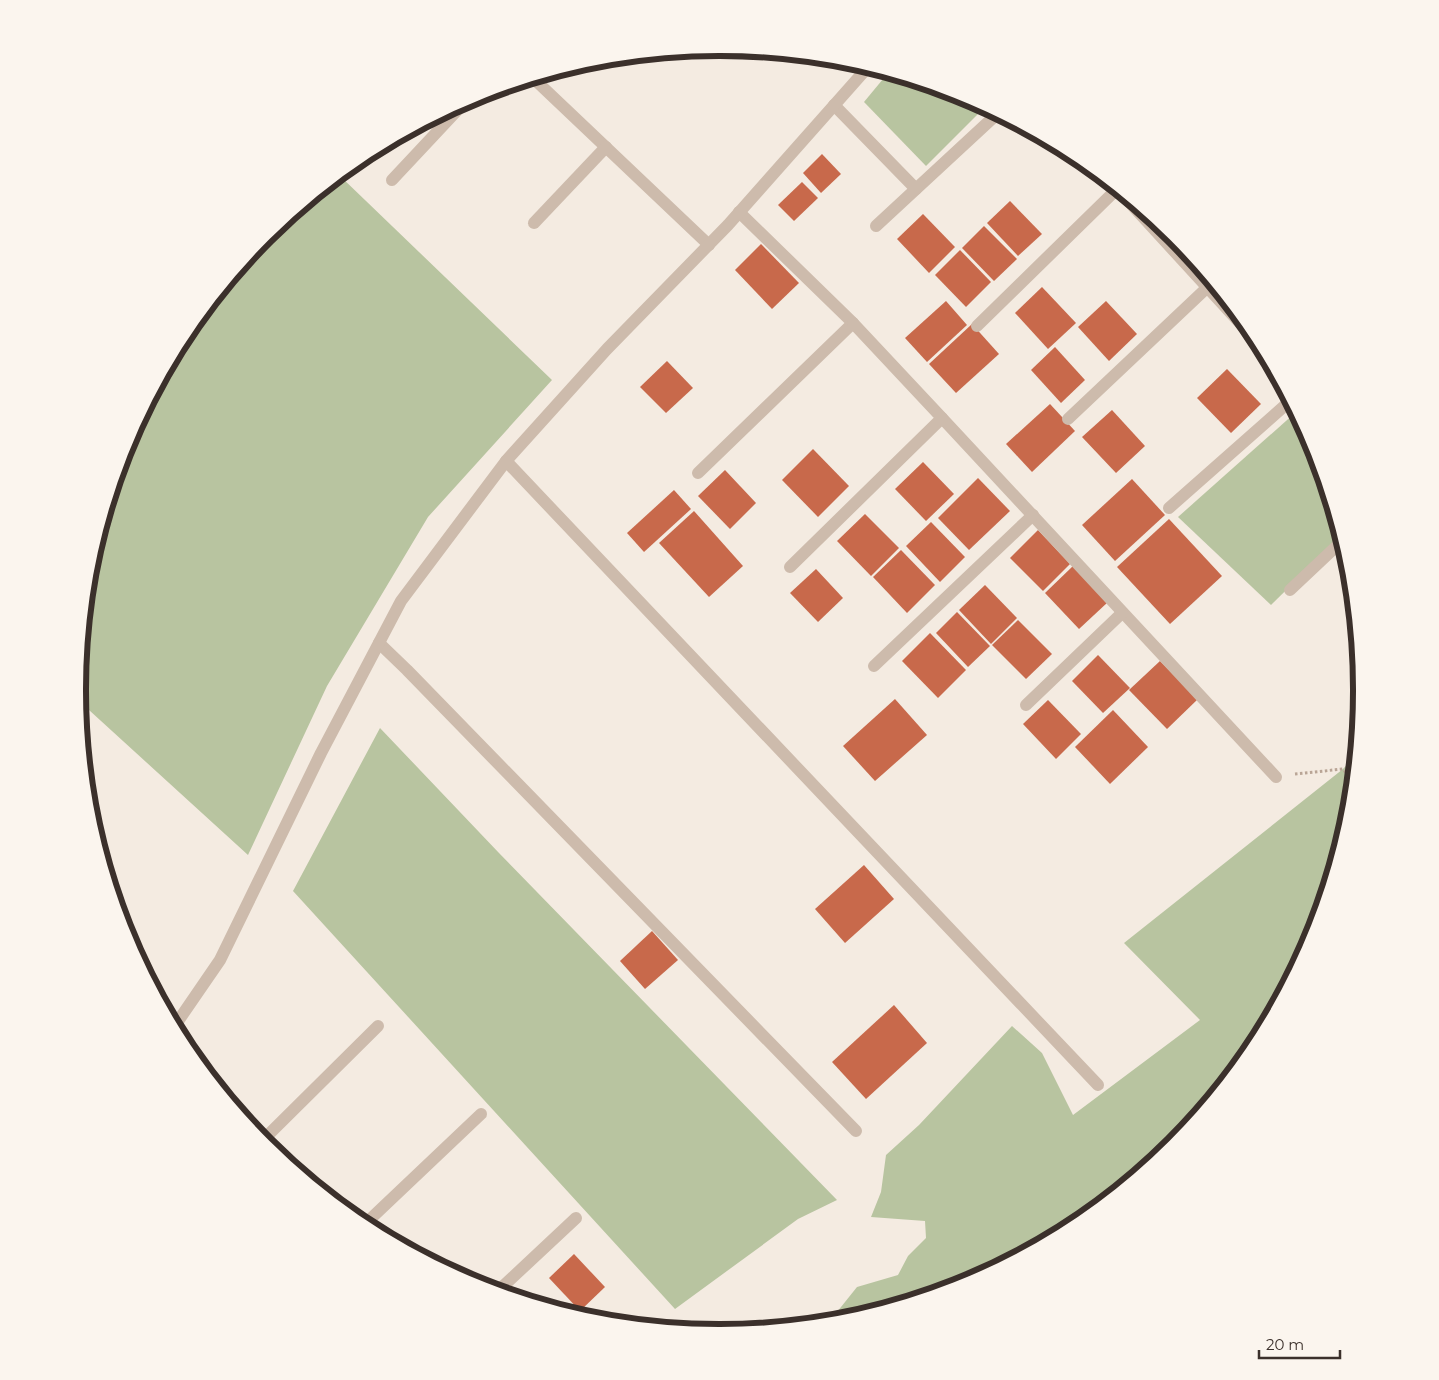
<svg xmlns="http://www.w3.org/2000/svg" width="1439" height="1380" font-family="Montserrat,sans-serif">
<rect width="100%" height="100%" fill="#f4ebe1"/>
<g fill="#b8c4a0">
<path d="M888,73L966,97L985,107L926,166L864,102Z"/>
<path d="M339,175L552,380L428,517L327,686L248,855L78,700L77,690L89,564L126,444L185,333L265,235Z"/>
<path d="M1296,412L1313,444L1341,536L1271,605L1178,517Z"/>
<path d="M380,728L499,853L837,1200L798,1219L675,1309L293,891Z"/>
<path d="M1356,755L1350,816L1313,936L1254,1047L1174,1145L1076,1224L965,1284L840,1321L837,1312L857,1287L898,1275L908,1256L926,1238L925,1221L871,1217L881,1192L886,1155L919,1125L1012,1026L1042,1053L1073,1115L1200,1020L1124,943L1343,769Z"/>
</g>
<g fill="#c8694b">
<path d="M822,154L841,174L821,193L803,173Z"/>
<path d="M802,182L818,198L794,221L778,205Z"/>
<path d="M1010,201L1042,234L1018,256L987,223Z"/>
<path d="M923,214L955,247L929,273L897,239Z"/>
<path d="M984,226L1017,259L994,281L962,248Z"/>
<path d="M761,244L799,283L772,309L735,270Z"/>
<path d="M960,250L991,282L966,307L935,275Z"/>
<path d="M1042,287L1076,323L1048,349L1015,313Z"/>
<path d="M946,301L967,325L927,362L905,338Z"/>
<path d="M1106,301L1137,334L1109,361L1078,327Z"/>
<path d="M972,324L999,354L956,393L929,364Z"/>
<path d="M1055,347L1085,380L1061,403L1031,370Z"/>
<path d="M667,361L693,388L666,413L640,387Z"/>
<path d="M1227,369L1261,404L1231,433L1197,398Z"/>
<path d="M1050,404L1075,431L1032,472L1006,444Z"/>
<path d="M1112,410L1145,446L1116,473L1082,437Z"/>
<path d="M813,449L849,486L818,517L782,480Z"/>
<path d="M923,462L954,494L926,521L895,489Z"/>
<path d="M725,470L756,503L730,529L698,496Z"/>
<path d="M978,478L1010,511L969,550L938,518Z"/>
<path d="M1132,479L1165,515L1115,561L1082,525Z"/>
<path d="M674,490L691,509L644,552L627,533Z"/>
<path d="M694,511L743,566L709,597L659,543Z"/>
<path d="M865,514L899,548L871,576L837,541Z"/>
<path d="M1169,519L1222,576L1170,624L1117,567Z"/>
<path d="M931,522L965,557L940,582L906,546Z"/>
<path d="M1038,530L1070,564L1043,591L1010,558Z"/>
<path d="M901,550L935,585L907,613L873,577Z"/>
<path d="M1073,566L1108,602L1079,629L1045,593Z"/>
<path d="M816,569L843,598L818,622L790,593Z"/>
<path d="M985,585L1017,618L991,644L959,610Z"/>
<path d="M957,612L990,646L968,667L936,633Z"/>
<path d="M1018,620L1052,654L1026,679L992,645Z"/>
<path d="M930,633L966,670L938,698L902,661Z"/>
<path d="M1098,655L1130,688L1103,713L1072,681Z"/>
<path d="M1160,661L1198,699L1167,729L1129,690Z"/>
<path d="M895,699L927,735L875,781L843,746Z"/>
<path d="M1048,700L1081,734L1056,759L1023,724Z"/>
<path d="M1113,710L1148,747L1110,784L1075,747Z"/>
<path d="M864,865L894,899L845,943L815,909Z"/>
<path d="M652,931L678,960L645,989L620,961Z"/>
<path d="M894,1005L927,1043L866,1099L832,1062Z"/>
<path d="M574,1254L605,1287L580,1311L549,1278Z"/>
</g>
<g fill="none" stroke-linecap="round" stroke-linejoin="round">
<path stroke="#b9a596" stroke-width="3" stroke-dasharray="2.5 2.5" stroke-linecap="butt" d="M1295,774L1343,769L1353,782"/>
<g stroke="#cdbbac" stroke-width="12">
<path d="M533,78L709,245"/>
<path d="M834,105L916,189"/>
<path d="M392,180L466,101"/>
<path d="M1120,192L1261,346"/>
<path d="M534,223L606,147"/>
<path d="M876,226L997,114"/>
<path d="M977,326L1117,189"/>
<path d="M942,418L1276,777"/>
<path d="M1068,419L1212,283"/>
<path d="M506,461L1098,1085"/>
<path d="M698,473L853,323L739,212"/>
<path d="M1169,508L1290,401"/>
<path d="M790,567L942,418L853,323"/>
<path d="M1290,590L1342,541"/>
<path d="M379,643L407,670L856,1131"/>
<path d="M874,666L1033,515"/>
<path d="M1026,705L1122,613"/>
<path d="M174,1027L220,960L321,753L401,601L506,461L607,349L728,225L868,67"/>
<path d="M262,1141L378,1026"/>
<path d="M364,1225L481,1114"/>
<path d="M498,1291L576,1218"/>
</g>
</g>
<path d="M0 0H1439V1380H0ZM719 56H720A633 633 0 0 1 1353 689V691A633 633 0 0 1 720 1324H719A633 633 0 0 1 86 691V689A633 633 0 0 1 719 56Z" fill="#fbf5ee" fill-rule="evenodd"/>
<path fill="none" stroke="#3b302b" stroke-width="6" d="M719 56H720A633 633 0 0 1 1353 689V691A633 633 0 0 1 720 1324H719A633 633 0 0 1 86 691V689A633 633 0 0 1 719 56Z"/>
<path d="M1259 1350v8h81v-8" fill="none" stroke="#3b302b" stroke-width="2.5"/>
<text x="1266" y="1350" font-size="15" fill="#3b302b" stroke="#fbf5ee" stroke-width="4" paint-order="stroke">20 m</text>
</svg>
